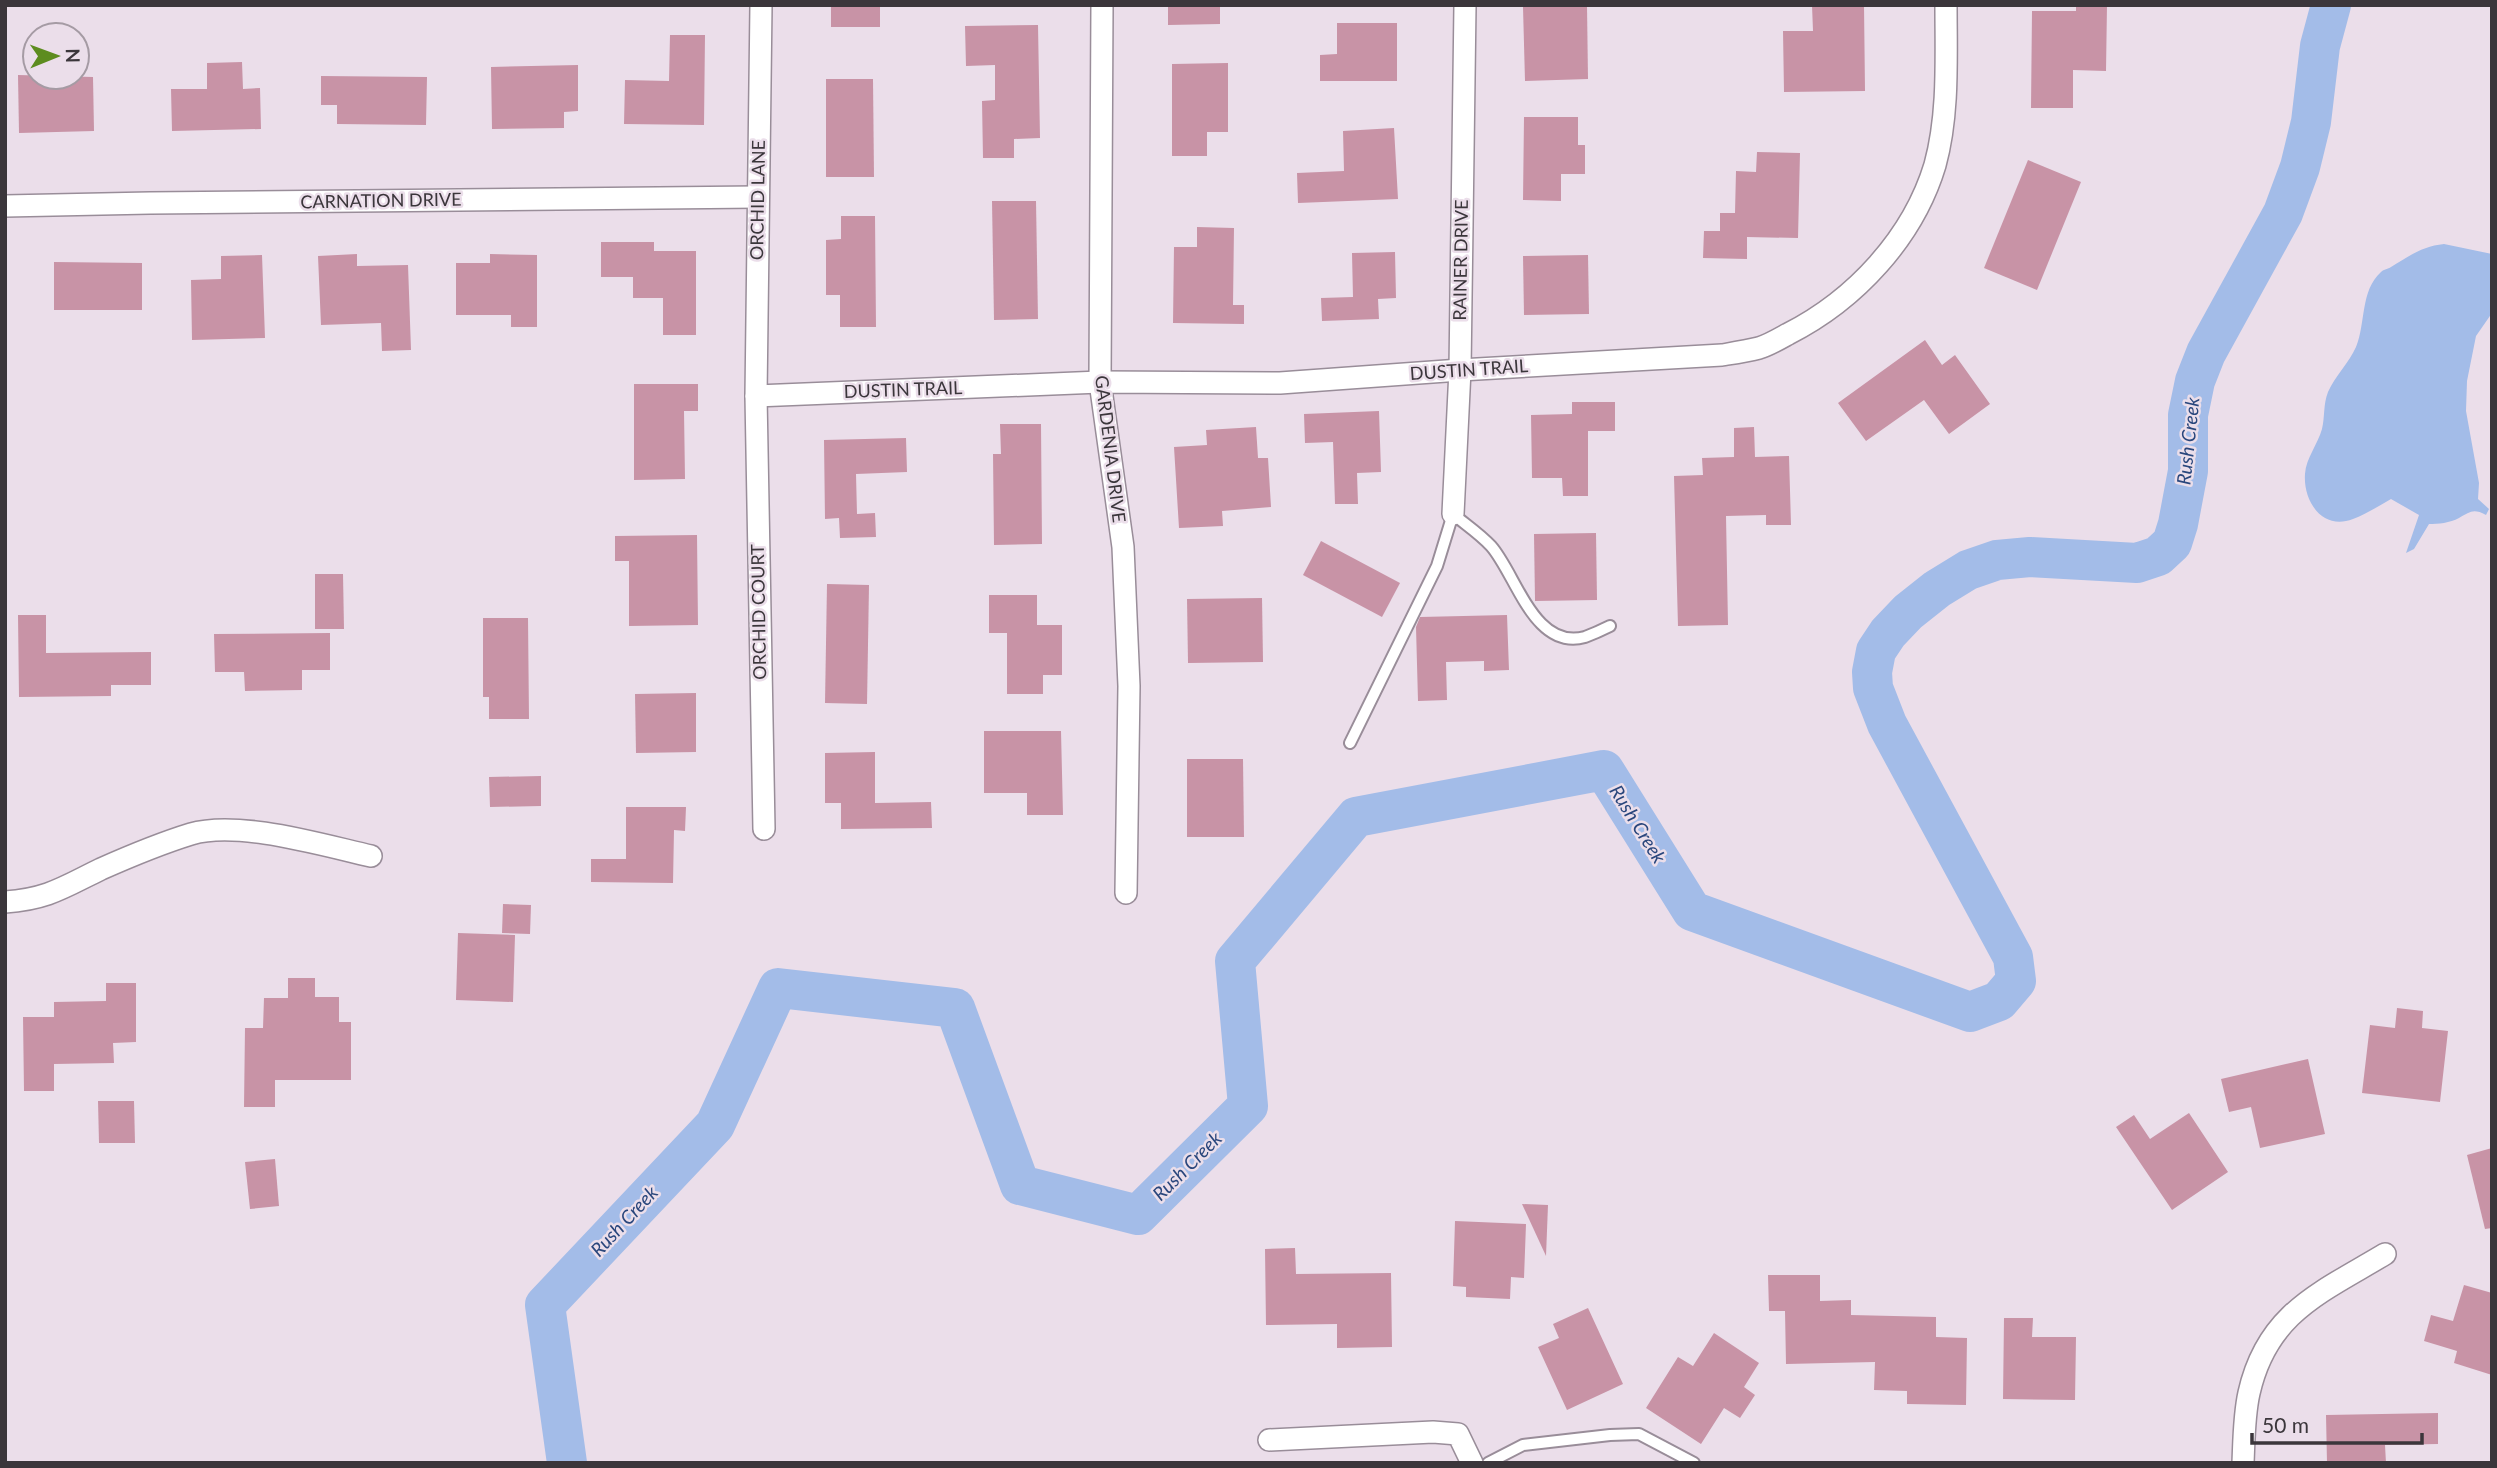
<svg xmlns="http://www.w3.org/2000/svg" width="2497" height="1468" font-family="Lato,sans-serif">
<rect width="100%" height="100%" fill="#ebdeea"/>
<path fill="#a3bce8" d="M2444,244L2492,254V313L2476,336L2467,381L2466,411L2479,483L2478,499L2489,509L2486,515C2473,508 2470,512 2459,518C2450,523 2438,524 2429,524L2414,549L2406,553L2419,515L2391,499C2379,506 2366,514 2353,519C2323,531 2303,502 2305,474C2306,458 2318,444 2322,429C2325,417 2323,405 2328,392C2335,376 2349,363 2356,347C2366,323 2360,291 2381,272C2384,269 2388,269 2391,267C2409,256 2423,246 2444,244Z"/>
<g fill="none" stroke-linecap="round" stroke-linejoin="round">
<path stroke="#a3bce8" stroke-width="40" d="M567,1463L545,1305L715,1125L778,988L955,1008L1020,1185L1138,1215L1248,1106L1235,961L1356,817L1604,770L1692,911L1970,1012L1999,1001L2016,981L2013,957L1887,724L1873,688L1872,672L1876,651L1888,633L1908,612L1937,589L1968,570L1997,560L2030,557L2137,563L2158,556L2172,543L2178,524L2188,471V415L2195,381L2206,353L2283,213L2300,167L2311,122L2320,46L2331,5"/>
</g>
<g fill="#c893a6">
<rect x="831" y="5" width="49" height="22"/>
<path d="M1168,5H1220V24L1168,25Z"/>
<path d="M1812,5H1864L1865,91L1784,92L1783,31H1813Z"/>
<path d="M2076,5H2107L2106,71L2073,70V108H2031L2032,11H2076Z"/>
<path d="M1587,6L1588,79L1525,81L1523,7Z"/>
<path d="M1337,23H1397V81H1320V55L1337,54Z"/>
<path d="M1038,25L1040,138L1014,139V158H983L982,101L995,100V65L966,66L965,26Z"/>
<path d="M670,35H705L704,125L624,124L625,80L669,81Z"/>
<path d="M242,62L243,89L260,88L261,129L172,131L171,89H207V63Z"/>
<path d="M1228,63V132H1207V156H1172V64Z"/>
<path d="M578,65V111L564,112V128L492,129L491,67Z"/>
<path d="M18,75L93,77L94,131L19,133Z"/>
<path d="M321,76L427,77L426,125L337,124V105H321Z"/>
<path d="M826,79H873L874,177H826Z"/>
<path d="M1524,117H1578V145H1585V174H1561V201L1523,200Z"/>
<path d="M1394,128L1398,199L1298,203L1297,173L1344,171L1343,131Z"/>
<path d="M1757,152L1800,153L1798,238L1747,237V259L1703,258L1704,231H1720V213H1735L1736,171L1756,172Z"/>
<path d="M2028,160L2081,182L2037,290L1984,268Z"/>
<path d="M992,201H1036L1038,319L994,320Z"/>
<path d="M841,216H875L876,327H840V295H826V240L841,239Z"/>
<path d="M1197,227L1234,228L1233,305H1244V324L1173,323L1174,247H1197Z"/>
<path d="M601,242H654V251H696V335H663V298H633V277H601Z"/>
<path d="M1395,252L1396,298L1378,299L1379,319L1322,321L1321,298L1353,297L1352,253Z"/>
<path d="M357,254V266L408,265L411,350L382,351L381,323L321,325L318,256Z"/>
<path d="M490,254L537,255V327H511V315H456V263H490Z"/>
<path d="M262,255L265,338L192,340L191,280L221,279V256Z"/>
<path d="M1588,255L1589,314L1524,315L1523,256Z"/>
<path d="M54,262L142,263V310H54Z"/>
<path d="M1925,340L1942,365L1955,355L1990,404L1949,434L1924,400L1866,441L1838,403Z"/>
<path d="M634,384H698V411H684L685,479L634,480Z"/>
<path d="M1572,402H1615V431H1588V496H1563L1562,478H1532L1531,415L1572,414Z"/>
<path d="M1379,411L1381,472L1357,473L1358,504H1335L1333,442L1305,443L1304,414Z"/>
<path d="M1000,424H1041L1042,544L994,545L993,454H1001Z"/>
<path d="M1256,427L1258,458H1268L1271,507L1222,511L1223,526L1179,528L1174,447L1207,445L1206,430Z"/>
<path d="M1754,427L1755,457L1789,456L1791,525H1766V515L1726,516L1728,625L1678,626L1674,476L1703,475L1702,458L1734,457V428Z"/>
<path d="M906,438L907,472L856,474L857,514L875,513L876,537L840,538L839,518L825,519L824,440Z"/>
<path d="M1596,533L1597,600L1535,601L1534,534Z"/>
<path d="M697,535L698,625L629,626V561H615V536Z"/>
<path d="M1321,541L1400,583L1382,617L1303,575Z"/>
<path d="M315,574H343L344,629H315Z"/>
<path d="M827,584L869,585L867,704L825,703Z"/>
<path d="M989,595H1037V625H1062V675H1043V694H1007V633H989Z"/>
<path d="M1262,598L1263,662L1188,663L1187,599Z"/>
<path d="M18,615H46V653L151,652V685H111V696L19,697Z"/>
<path d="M1507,615L1509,670L1484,671V661L1446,662L1447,700L1418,701L1416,627L1420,617Z"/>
<path d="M483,618H528L529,719H489V697H483Z"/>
<path d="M330,633V670H302V690L245,691L244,672H215L214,634Z"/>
<path d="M696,693V752L636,753L635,694Z"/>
<path d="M984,731H1061L1063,815H1027V793H984Z"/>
<path d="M875,752V803L931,802L932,828L841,829V803H825V753Z"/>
<path d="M1187,759H1243L1244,837H1187Z"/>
<path d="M541,776V806L490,807L489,777Z"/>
<path d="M626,807H686L685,831L674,830L673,883L591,882V859H626Z"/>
<path d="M503,904L531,905L530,934L502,933Z"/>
<path d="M458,933L515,935L513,1002L456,1000Z"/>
<path d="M288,978H315V997H339V1022H351V1080H275V1107H244L245,1028H263L264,998H288Z"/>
<path d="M106,983H136V1042L113,1043L114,1063L54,1064V1091H24L23,1017H54V1002L106,1001Z"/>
<path d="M2397,1008L2423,1011L2422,1028L2448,1031L2440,1102L2362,1093L2370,1025L2395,1028Z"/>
<path d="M2308,1059L2325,1134L2260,1148L2251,1107L2229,1112L2221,1079Z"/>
<path d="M98,1101H134L135,1143H99Z"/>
<path d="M2189,1113L2228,1172L2172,1210L2116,1127L2134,1115L2150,1139Z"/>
<path d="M2492,1148V1228L2485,1229L2467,1155Z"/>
<path d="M275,1159L279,1206L250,1209L245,1162Z"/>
<path d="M1522,1204L1548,1205L1546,1256Z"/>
<path d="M1455,1221L1526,1224L1524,1278L1511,1277L1510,1299L1466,1297V1287L1453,1286Z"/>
<path d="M1295,1248L1296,1274L1391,1273L1392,1347L1337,1348V1324L1266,1325L1265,1249Z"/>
<path d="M1768,1275H1820V1301L1851,1300V1315L1936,1317V1337L1967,1338L1966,1405L1907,1404V1391L1874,1390L1875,1362L1786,1364L1785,1311H1769Z"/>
<path d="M2464,1285L2492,1293V1375L2454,1363L2457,1351L2424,1341L2431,1315L2453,1321Z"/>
<path d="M1588,1308L1623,1384L1567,1410L1538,1347L1559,1338L1553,1324Z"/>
<path d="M2004,1318H2033L2032,1337H2076L2075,1400L2003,1399Z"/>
<path d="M1714,1333L1759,1363L1744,1387L1755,1395L1740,1418L1724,1408L1701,1444L1646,1408L1678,1357L1693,1366Z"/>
<path d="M2438,1413V1444L2385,1445L2386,1463H2327L2326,1415Z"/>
</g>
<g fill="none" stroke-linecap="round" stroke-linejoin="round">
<g stroke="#998d99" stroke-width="14">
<g id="service">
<path d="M1350,743L1437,566L1453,514C1465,524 1480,534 1491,546C1516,574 1534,651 1585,637C1593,634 1602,630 1610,626"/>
<path d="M1488,1463L1523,1445L1610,1435L1639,1434L1694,1463"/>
</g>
</g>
<g stroke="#998d99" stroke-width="24">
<g id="minor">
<path d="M761,5L756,396L764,829"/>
<path d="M1102,5L1100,382L1123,547L1129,686L1126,893"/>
<path d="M5,206L150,203L758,197"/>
<path d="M756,396L1100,382L1280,383L1460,370L1722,355C1734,353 1747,351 1759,348C1769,345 1779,339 1788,334C1855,300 1913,238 1935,165C1949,114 1946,58 1946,5"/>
<path d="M1453,514L1460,370L1465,5"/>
<path d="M5,902C48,899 64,887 101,869C128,857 162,843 191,834C238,820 322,845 371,856"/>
<path d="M1269,1440L1433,1432L1458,1434L1472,1463"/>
<path d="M2243,1463C2244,1440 2244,1415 2249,1393C2267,1313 2320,1293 2385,1254"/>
</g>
</g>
<use href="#service" stroke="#fff" stroke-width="10"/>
<use href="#minor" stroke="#fff" stroke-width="21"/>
</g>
<g text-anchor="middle" stroke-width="5" stroke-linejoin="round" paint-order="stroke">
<g font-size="18" fill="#3b363b" stroke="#ebdeea">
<text transform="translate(758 200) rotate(-89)" y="6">ORCHID LANE</text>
<text transform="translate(381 201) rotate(-1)" y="6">CARNATION DRIVE</text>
<text transform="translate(1461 260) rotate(-89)" y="6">RAINER DRIVE</text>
<text transform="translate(1469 370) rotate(-4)" y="6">DUSTIN TRAIL</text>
<text transform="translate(903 390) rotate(-2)" y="6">DUSTIN TRAIL</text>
<text transform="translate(1110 449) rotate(83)" y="6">GARDENIA DRIVE</text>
<text transform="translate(759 612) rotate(-91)" y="6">ORCHID COURT</text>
</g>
<g font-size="19" font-style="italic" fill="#29467c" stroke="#ebdeea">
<text transform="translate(2188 441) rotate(-84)" y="7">Rush Creek</text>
<text transform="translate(1638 824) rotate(58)" y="7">Rush Creek</text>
<text transform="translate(1187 1166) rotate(-45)" y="7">Rush Creek</text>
<text transform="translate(624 1221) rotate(-47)" y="7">Rush Creek</text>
</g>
</g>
<rect width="2497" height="1468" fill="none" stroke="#3b363b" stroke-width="14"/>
<g transform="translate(56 56) rotate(89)"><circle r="33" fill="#ebdeea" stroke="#a59ba4" stroke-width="2"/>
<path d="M0-5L12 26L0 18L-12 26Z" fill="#5d8c1f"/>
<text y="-10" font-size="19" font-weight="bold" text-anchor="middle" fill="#3b363b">N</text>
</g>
<path d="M2252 1433v10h170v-10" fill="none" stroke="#3b363b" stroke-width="3.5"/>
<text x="2262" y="1433" font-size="21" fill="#3b363b" stroke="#ebdeea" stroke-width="5" paint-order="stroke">50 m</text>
</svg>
